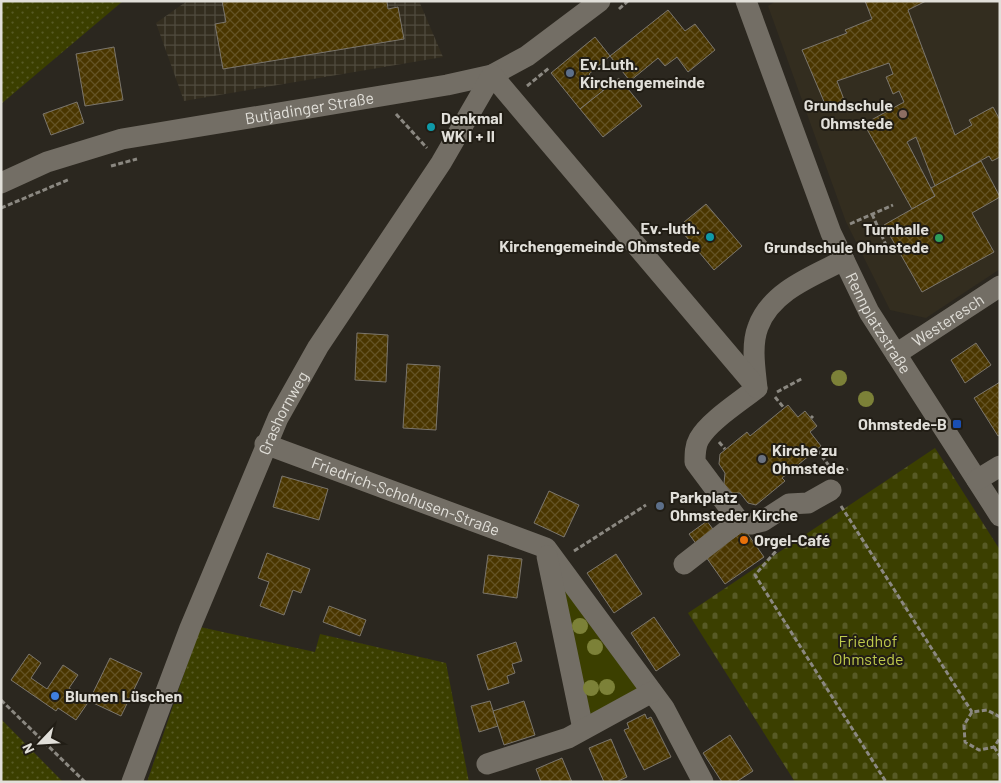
<svg xmlns="http://www.w3.org/2000/svg" width="1001" height="783" font-family="Barlow,sans-serif">
<defs>
<pattern id="industrial-grid" width="8" height="8" patternUnits="userSpaceOnUse" patternTransform="scale(1.25)"><rect width="8" height="8" fill="#332d1f"/><path d="M0 4h8M4 0v8" fill="none" stroke="#504b3f"/></pattern>
<pattern id="grass-dots" width="8" height="8" patternUnits="userSpaceOnUse" patternTransform="scale(1.25)"><rect width="8" height="8" fill="#3b3f00"/><path d="M2 2h.1M6 6h.1" fill="none" stroke="#575a25" stroke-width="1.8" stroke-linecap="round"/></pattern>
<pattern id="cemetery-stones" width="16" height="16" patternUnits="userSpaceOnUse" patternTransform="scale(1.25)"><rect width="16" height="16" fill="#3b3f00"/><path d="M2 7V4a2 2 0 0 1 4 0v3zM10 15v-3a2 2 0 0 1 4 0v3z" fill="#575a25"/></pattern>
<pattern id="building-cross-hatch" width="8" height="8" patternUnits="userSpaceOnUse" patternTransform="scale(1.25)"><rect width="8" height="8" fill="#4a3600"/><path d="M0 0l8 8M0 8l8-8" fill="none" stroke="#645325"/></pattern>
</defs>
<rect width="100%" height="100%" fill="#2b271f"/>
<path fill="url(#industrial-grid)" d="M187,1H419L443,57L184,101L156,23Z"/>
<path fill="#332d1f" d="M776,1H1000V269L926,318L890,310L846,222L768,6Z"/>
<g fill="url(#grass-dots)">
<path d="M1,1H123L1,104Z"/>
<path d="M200,627L315,652L320,634L446,663L469,782H147Z"/>
<path d="M1,719L63,782H1Z"/>
</g>
<path fill="url(#cemetery-stones)" d="M935,448L1000,550V782H795L688,613Z"/>
<path fill="#3b3f00" d="M560,580L640,689L589,717Z"/>
<g fill="url(#building-cross-hatch)" stroke="#7b766d">
<path d="M222,1H387L388,9L398,7L404,39L223,69L215,24L226,22Z"/>
<path d="M865,1H926L908,10L955,135L972,125L969,120L993,107L1000,120V157L992,161L989,156L935,186L916,137L907,142L935,196L912,209L864,124L904,102L899,91L893,94L886,77L893,74L889,63L837,81L846,105L828,111L802,50L847,33L845,30L872,19Z"/>
<path d="M668,10L685,31L695,24L715,50L688,72L677,57L665,66L658,58L630,81L610,56Z"/>
<path d="M595,37L610,56L589,74L603,91L580,109L551,73Z"/>
<path d="M114,47L123,100L85,106L76,54Z"/>
<path d="M619,78L642,106L603,137L580,109Z"/>
<path d="M77,102L84,123L51,135L43,114Z"/>
<path d="M981,161L1000,197L972,213L994,252L922,292L884,225L935,196L931,188Z"/>
<path d="M706,204L742,246L714,270L678,227Z"/>
<path d="M357,333L388,335L386,382L355,380Z"/>
<path d="M976,343L991,365L965,383L951,360Z"/>
<path d="M407,364L440,366L436,430L403,428Z"/>
<path d="M1000,382V435L998,436L974,398Z"/>
<path d="M788,405L798,417L805,411L817,426L810,432L821,446L782,478L785,481L756,505L748,503L740,493H732L724,484L725,473L719,464L720,454L747,432L750,436Z"/>
<path d="M282,476L328,489L319,520L273,507Z"/>
<path d="M549,491L579,505L564,537L534,523Z"/>
<path d="M707,521L715,532L697,545L689,534Z"/>
<path d="M745,530L764,557L725,584L706,557Z"/>
<path d="M267,553L310,569L301,593L293,590L284,615L260,606L269,582L258,578Z"/>
<path d="M616,554L642,594L614,613L587,573Z"/>
<path d="M488,555L522,559L517,598L483,593Z"/>
<path d="M329,606L366,620L360,636L323,622Z"/>
<path d="M654,617L680,655L656,671L631,633Z"/>
<path d="M516,642L522,661L512,664L515,673L507,676L509,683L488,690L477,655Z"/>
<path d="M29,654L41,663L31,678L47,689L63,665L78,675L69,688L89,701L76,720L58,708L56,711L11,680Z"/>
<path d="M110,658L142,673L121,716L89,701Z"/>
<path d="M490,701L498,726L479,732L471,706Z"/>
<path d="M524,701L535,735L504,745L493,711Z"/>
<path d="M645,714L647,719L651,717L671,757L644,770L624,730L629,728L627,723Z"/>
<path d="M730,735L753,771L736,782H722L703,753Z"/>
<path d="M611,739L627,777L616,782H604L589,748Z"/>
<path d="M562,758L572,782H541L536,769Z"/>
</g>
<g fill="none" stroke-linecap="round" stroke-linejoin="round">
<g stroke="#8b8881" stroke-width="3" stroke-dasharray="5 2.5" stroke-linecap="butt">
<path d="M619,9L628,1"/>
<path d="M527,86L549,68"/>
<path d="M396,114L427,148"/>
<path d="M111,166L137,159"/>
<path d="M1,208L70,179"/>
<path d="M872,214L886,245"/>
<path d="M850,224L893,205"/>
<path d="M777,392L803,378"/>
<path d="M775,397L784,408"/>
<path d="M811,418L813,416"/>
<path d="M719,442L725,449"/>
<path d="M817,450L833,471"/>
<path d="M840,473L848,469"/>
<path d="M841,506L972,712"/>
<path d="M776,537L777,550L755,575L886,782"/>
<path d="M574,551L646,505"/>
<path d="M1,700L85,782"/>
<path d="M1000,717L987,710L972,712L964,725L965,742L979,750L994,747L1000,738"/>
<path d="M994,747L1000,756"/>
</g>
<g stroke="#736e65" stroke-width="21">
<path id="s1" d="M746,1L831,233L869,312L1000,516"/>
<path id="s2" d="M1,183L47,162L122,139L447,85L492,75L527,56L600,1"/>
<path id="s3" d="M896,354L1000,286"/>
<path id="s4" d="M265,444L546,548L664,708L703,782"/>
<path d="M977,480L1000,466"/>
<path d="M831,490L808,503L789,504L763,521L751,524L739,521L695,462C695,454 695,446 699,439C709,421 741,401 757,388C755,369 751,345 758,327C771,291 813,276 844,260"/>
<path d="M547,556L583,729"/>
<path d="M684,564L739,521"/>
<path d="M487,764L568,738L652,692"/>
<path id="s5" d="M132,782L190,628L278,418L318,347L441,163L492,75L757,388"/>
</g>
</g>
<g fill="#7c8138">
<circle cx="839" cy="378" r="8"/>
<circle cx="866" cy="399" r="8"/>
<circle cx="580" cy="626" r="8"/>
<circle cx="595" cy="647" r="8"/>
<circle cx="607" cy="687" r="8"/>
<circle cx="591" cy="688" r="8"/>
</g>
<g fill="#5c6f8a" stroke="#211d15" stroke-width="2">
<circle cx="570" cy="73" r="5"/>
<circle cx="660" cy="506" r="5"/>
</g>
<circle fill="#8d6e63" stroke="#211d15" stroke-width="2" cx="903" cy="114" r="5"/>
<g fill="#0f9aa8" stroke="#211d15" stroke-width="2">
<circle cx="431" cy="127" r="5"/>
<circle cx="710" cy="237" r="5"/>
</g>
<circle fill="#2e9e5b" stroke="#211d15" stroke-width="2" cx="939" cy="238" r="5"/>
<rect fill="#1a4fb4" stroke="#211d15" stroke-width="2" x="952" y="419" width="10" height="10" rx="2.5"/>
<circle fill="#6b7280" stroke="#211d15" stroke-width="2" cx="762" cy="459" r="5"/>
<circle fill="#e8710a" stroke="#211d15" stroke-width="2" cx="744" cy="540" r="5"/>
<circle fill="#3f7fe0" stroke="#211d15" stroke-width="2" cx="55" cy="696" r="5"/>
<g text-anchor="middle" stroke-width="4" stroke-linejoin="round" paint-order="stroke">
<g font-size="16" font-weight="bold" fill="#e1dfd9" stroke="#211d15" text-anchor="start">
<text x="580" y="70">Ev.Luth.<tspan x="580" dy="18">Kirchengemeinde</tspan></text>
<text x="893" y="111" text-anchor="end">Grundschule<tspan x="893" dy="18">Ohmstede</tspan></text>
<text x="441" y="124">Denkmal<tspan x="441" dy="18">WK I + II</tspan></text>
<text x="700" y="234" text-anchor="end">Ev.-luth.<tspan x="700" dy="18">Kirchengemeinde Ohmstede</tspan></text>
<text x="929" y="235" text-anchor="end">Turnhalle<tspan x="929" dy="18">Grundschule Ohmstede</tspan></text>
<text x="947" y="430" text-anchor="end">Ohmstede-B</text>
<text x="772" y="456">Kirche zu<tspan x="772" dy="18">Ohmstede</tspan></text>
<text x="670" y="503">Parkplatz<tspan x="670" dy="18">Ohmsteder Kirche</tspan></text>
<text x="754" y="546">Orgel-Café</text>
<text x="65" y="702">Blumen Lüschen</text>
</g>
<g font-size="16" fill="#e1dfd9" stroke="#211d15">
<text dy="6" stroke="none"><textPath href="#s2" startOffset="319">Butjadinger Straße</textPath></text>
<text dy="6" stroke="none"><textPath href="#s3" startOffset="62">Westeresch</textPath></text>
<text dy="6" stroke="none"><textPath href="#s1" startOffset="349">Rennplatzstraße</textPath></text>
<text dy="6" stroke="none"><textPath href="#s5" startOffset="399">Grashornweg</textPath></text>
<text dy="6" stroke="none"><textPath href="#s4" startOffset="150">Friedrich-Schohusen-Straße</textPath></text>
</g>
<g font-size="16" fill="#bfca4c" stroke="#211d15">
<text x="868" y="647">Friedhof<tspan x="868" dy="18">Ohmstede</tspan></text>
</g>
</g>
<rect width="1001" height="783" fill="none" stroke="#e1dfd9" stroke-width="5"/>
<g transform="translate(40 743) rotate(245)" stroke="#211d15" stroke-width="4" paint-order="stroke">
<path d="M0-4L9 19L0 12L-9 19Z" fill="#e1dfd9"/>
<text y="-8" font-size="14" font-weight="bold" text-anchor="middle" fill="#e1dfd9">N</text>
</g>
</svg>
